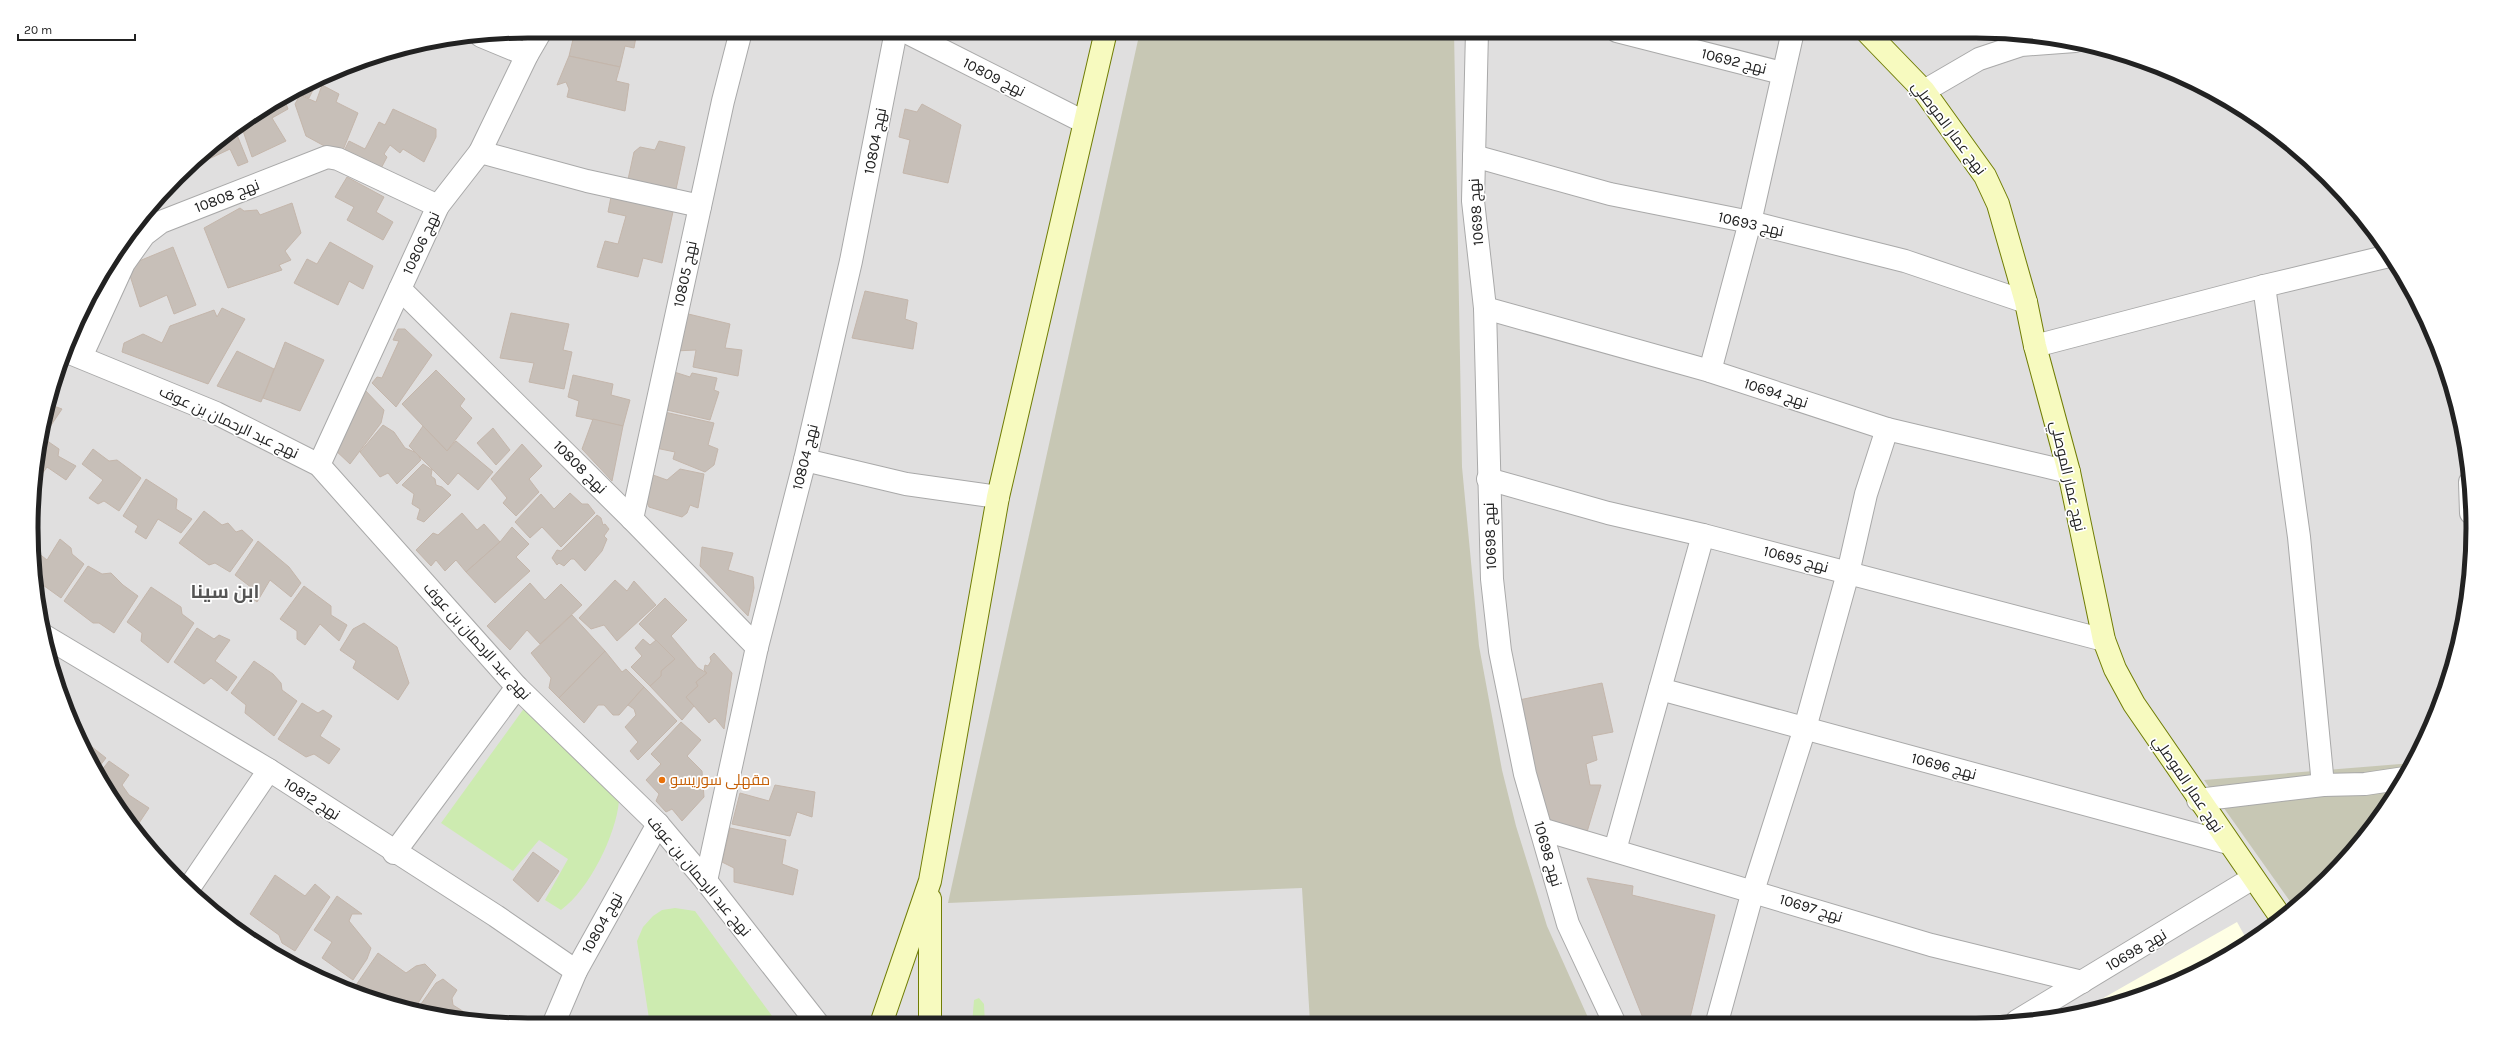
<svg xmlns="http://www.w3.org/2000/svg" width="2504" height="1056" font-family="Karla,Cairo,sans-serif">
<rect width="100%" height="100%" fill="#f2efe9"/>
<path fill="#e0dfdf" d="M528,31H1976L2073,41L2136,57L2225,98L2304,154L2370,226L2422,308L2456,400L2472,496L2469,593L2447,688L2407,776L2370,830L2279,922L2166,987L2041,1021L528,1025L431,1015L368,999L280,959L225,922L154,856L98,777L57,688L41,625L31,528L41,431L57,368L97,280L134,225L200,154L280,97L368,57L431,41Z"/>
<path fill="#ffffe5" d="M2237,922L2247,940L2166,987L2084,1009Z"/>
<g fill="#c7c7b4">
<path d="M1140,31H1454L1462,467L1479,646L1502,770L1516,826L1547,926L1590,1022L1310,1023L1302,888L948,903Z"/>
<path d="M2413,763L2407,776L2370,830L2294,907L2204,780Z"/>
</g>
<g fill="#cdebb0">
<path d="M525,707L619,801C616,835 589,890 561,910L545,900L568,859L539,840L513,871L441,823Z"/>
<path d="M675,908L695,911L778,1024L650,1025L637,941L643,927L653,916L662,910Z"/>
<path d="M979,998L984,1004L985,1024H972L974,1000Z"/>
</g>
<g fill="#c7bfb8" stroke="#c4b6ab">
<path d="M575,31H637L634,48L625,46L620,67L569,56Z"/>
<path d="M569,56L620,67L616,81L629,84L625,111L567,97L569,89L566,82L557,85Z"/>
<path d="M318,80L309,98L294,91Z"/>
<path d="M322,85L339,94L336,102L358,113L341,155L306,136L295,104L300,95L316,102Z"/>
<path d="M283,96L288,109L272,118L286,141L252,157L241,125Z"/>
<path d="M922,104L961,125L948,183L903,173L910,140L899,137L905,109L917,112Z"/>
<path d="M393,109L436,129V137L424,162L403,149L400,153L390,145L384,154L387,157L377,176L341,157L349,141L365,149L379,122L385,125Z"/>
<path d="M235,130L248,162L238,166L230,149L196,165L195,160L200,154Z"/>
<path d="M659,141L685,147L675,194L627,184L634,152L640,147L655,150Z"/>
<path d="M187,168L190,175L175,181Z"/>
<path d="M347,177L384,197L376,212L393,222L383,240L347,220L354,207L335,197Z"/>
<path d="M612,192L674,207L662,263L643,258L638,277L597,267L605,241L618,244L626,216L608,212Z"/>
<path d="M292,203L301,233L285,251L291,260L279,265L282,270L228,288L204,228L240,208L244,211L257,210L260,215Z"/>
<path d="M330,242L373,266L363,289L349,281L338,305L294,283L307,259L317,264Z"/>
<path d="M173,247L196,305L174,314L167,295L140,307L127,266Z"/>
<path d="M865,291L908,300L905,319L917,323L913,349L852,338Z"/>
<path d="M222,308L245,319L208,384L122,352L124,343L143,334L162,343L170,326L214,310L217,317Z"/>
<path d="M680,312L730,324L725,348L742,350L738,376L693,367L696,350L674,351Z"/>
<path d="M511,313L569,324L563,350L572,352L564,389L529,382L534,363L500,358Z"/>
<path d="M398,329H405L432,355L396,407L372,383L377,377L382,378L399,341L393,340Z"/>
<path d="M285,342L324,360L300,411L263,398Z"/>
<path d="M237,351L274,369L261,402L217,386Z"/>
<path d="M436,370L465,399L460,406L472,418L447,451L402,404Z"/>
<path d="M671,371L690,377L692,373L717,378L714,390L719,392L710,420L667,410Z"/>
<path d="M573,375L613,384L611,395L630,400L623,426L576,416L579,401L568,397Z"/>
<path d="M363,388L384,410L381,423L350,464L333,448Z"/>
<path d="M48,404L62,409L39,443L41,431Z"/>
<path d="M660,411L714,423L708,445L718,449L714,465L705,472L673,459L675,452L651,447Z"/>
<path d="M593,419L623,426L612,481L582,449Z"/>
<path d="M383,425L394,432L405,448L417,453L421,460L397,484L388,473L380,477L360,452Z"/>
<path d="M423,426L447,451L456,441L493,472L478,490L458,473L448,485L409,446Z"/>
<path d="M493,428L510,450L496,465L477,443Z"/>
<path d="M43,438L59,449L58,456L76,466L66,480L47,467L37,481L36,480L39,443Z"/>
<path d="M522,444L542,466L529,479L539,492L516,516L503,503L507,498L491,479Z"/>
<path d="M93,449L109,461L117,460L141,478L119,511L104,501L98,504L89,498L103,480L82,464Z"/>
<path d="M423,464L432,470L431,476L435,479L436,485L442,487L451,495L424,522L417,519L420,509L412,504L414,494L402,485Z"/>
<path d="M680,469L704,474L698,508L690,505L687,513L682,517L649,507L645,498L653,475L667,480Z"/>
<path d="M146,479L177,499L176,509L192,519L181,533L158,519L146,539L135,532L138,526L123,516Z"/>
<path d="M570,493L582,504H588L595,513L561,547L542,527L530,538L515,522L541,494L554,509Z"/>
<path d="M204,511L222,525L228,523L236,532L242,530L253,540L230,572L215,563L209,565L179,543Z"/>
<path d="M462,513L477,530L484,524L500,542L466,572L456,560L445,571L436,560L431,566L416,550L433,533L438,535Z"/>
<path d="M597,515L601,518L603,525L605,524L609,529L604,536L607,539L602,551L585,571L574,559H571L564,566L559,563L557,565L552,558L557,550L561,551Z"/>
<path d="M512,527L529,544L516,557L530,571L495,603L466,572L500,542Z"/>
<path d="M60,539L71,548L72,554L84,564L61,598L36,580L33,549L47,560Z"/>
<path d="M258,541L289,567L301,583L291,597L270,580L257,602L248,595L252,588L235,575Z"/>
<path d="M702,547L733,553L728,570L753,577L754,588L748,616L700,566Z"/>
<path d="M88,566L102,574L111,573L123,585L138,596L114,633L99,623H93L64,601Z"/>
<path d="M615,580L627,591L634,581L656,605L617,641L604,625L591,629L579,618Z"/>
<path d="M530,583L545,600L561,584L582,605L540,644L527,630L510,650L487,626Z"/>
<path d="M304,586L331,606V615L347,625L339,641L320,624L305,645L297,639V631L280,619Z"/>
<path d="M151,587L181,607L182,614L194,623L168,663L141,641L142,633L127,622Z"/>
<path d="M665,598L687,620L671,636L698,668L707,673L696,682L698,686L686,697L694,706L682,720L650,686L661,676V671L675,659L639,624Z"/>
<path d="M572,615L605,651L559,698L549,688L551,678L531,653Z"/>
<path d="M364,623L397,647L409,683L398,700L353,668L356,661L340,650L353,629Z"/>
<path d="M197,628L214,639L219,635L230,640L215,661L237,677L227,691L211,678L204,684L174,662Z"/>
<path d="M643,639L650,645L656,640L675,659L661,671V676L650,686L631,667L642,656L635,648Z"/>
<path d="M605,651L622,672L626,669L644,687L619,715H613L604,705H598L584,723L559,698Z"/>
<path d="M714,653L732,673L724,729L715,718L709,723L686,697L698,686L696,682L707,673L704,670L705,665L708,666L711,661L710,657Z"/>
<path d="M254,661L273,674L281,683L282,690L297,701L274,736L245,713L246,705L231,693Z"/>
<path d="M1602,683L1613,732L1592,736L1597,760L1586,764L1590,785H1601L1587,832L1547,824L1519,700Z"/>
<path d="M644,687L677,721L638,760L630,751L638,742L625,727L636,715L634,709L628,705Z"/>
<path d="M302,703L318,713L323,710L332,716L320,736L340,749L329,764L314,754L306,757L278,739Z"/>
<path d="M681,722L701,740L687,756L702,771L704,797L682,821L672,809L666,812L656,801L659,794L646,780L661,764L651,754Z"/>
<path d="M87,743L106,758L95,772L84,747Z"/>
<path d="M109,761L129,775L122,785L129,795L149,808L135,829L97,776Z"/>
<path d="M775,785L815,792L812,817L797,812L790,836L732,824L740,793L769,801Z"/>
<path d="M730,828L786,840L782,864L798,870L793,895L734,882V868L722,862Z"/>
<path d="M533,852L559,871L538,902L513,880Z"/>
<path d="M275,875L305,896L315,884L330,897L295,951L282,943L279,935L250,914Z"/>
<path d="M1587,878L1633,886L1632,895L1715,915L1689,1022H1656L1643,1018Z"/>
<path d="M337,896L362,914H352L349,921L371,948L367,959L353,980L322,958L332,942L314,930Z"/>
<path d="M378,953L406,973L416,966L425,964L436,975L413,1011L368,999L352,991Z"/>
<path d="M443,979L457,990L452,998L453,1005L477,1020L431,1015L416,1011L436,983Z"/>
</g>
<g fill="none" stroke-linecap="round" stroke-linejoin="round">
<g stroke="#a9a9a9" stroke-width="24">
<g id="street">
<path d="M904,31L1084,122"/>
<path d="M1477,31L1473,201L1485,308L1492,579L1500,651L1525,774L1568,924L1614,1022"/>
<path d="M1617,31L1782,73"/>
<path d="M481,36L527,55"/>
<path d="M1924,91L1979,59L2021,45L2075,41"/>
<path d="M480,152L587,181L700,206"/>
<path d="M1474,156L1610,194L1750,222L1905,261L2026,302"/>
<path d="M2264,286L2299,537L2323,785"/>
<path d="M400,289L632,519L757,647"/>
<path d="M1485,308L1710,371L1887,429L2069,472"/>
<path d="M2035,346L2264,286L2389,256"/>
<path d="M65,351L216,413L319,465L517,687L658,824L706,881L818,1024"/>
<path d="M81,357L124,263L144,235L161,222L327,157L338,159L438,206"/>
<path d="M1710,371L1750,222L1793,31"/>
<path d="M805,460L906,484L998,497"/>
<path d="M319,465L438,206L480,152L527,55L541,31"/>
<path d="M1488,479L1608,513L1703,535L2104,640"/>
<path d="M2470,482L2471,513"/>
<path d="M632,519L723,101L741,31"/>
<path d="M43,635L269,770L496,916L576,971"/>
<path d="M1660,689L2228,843"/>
<path d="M2198,800L2323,785L2365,784L2405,778"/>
<path d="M1541,829L1931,945L2082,982"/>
<path d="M1615,850L1703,535"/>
<path d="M394,853L517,687"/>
<path d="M706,881L757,647L805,460L851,261L896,31"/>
<path d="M189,888L269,770"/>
<path d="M2017,1021L2253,878"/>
<path d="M1717,1022L1753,891L1805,728L1848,573L1866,494L1887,429"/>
<path d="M553,1025L576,971L658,824"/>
</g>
</g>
<g stroke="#707d05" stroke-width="24">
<g id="secondary">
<path d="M1866,31L1924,91L1985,176L1998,204L2026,302L2035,346L2069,472L2104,640L2115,669L2134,704L2282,919"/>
<path d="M881,1024L930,881L998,497L1106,31"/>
<path d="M930,1024V899"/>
</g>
</g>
<use href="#street" stroke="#fff" stroke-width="22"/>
<use href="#secondary" stroke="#f7fabf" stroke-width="22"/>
</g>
<circle fill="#e8710a" stroke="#fff" stroke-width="1.5" cx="662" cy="780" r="4"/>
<g text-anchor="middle" stroke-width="3.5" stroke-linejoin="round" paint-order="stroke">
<g font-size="15" fill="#222" stroke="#fff">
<text transform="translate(1734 61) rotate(14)" y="5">نهج 10692</text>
<text transform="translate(994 77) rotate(27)" y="5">نهج 10809</text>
<text transform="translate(1949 128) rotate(53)" y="5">نهج عمار الموصلي</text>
<text transform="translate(875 141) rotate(-79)" y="5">نهج 10804</text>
<text transform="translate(227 196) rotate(-21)" y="5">نهج 10808</text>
<text transform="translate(1476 212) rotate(-94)" y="5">نهج 10698</text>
<text transform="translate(1751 224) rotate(13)" y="5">نهج 10693</text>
<text transform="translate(421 243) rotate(-65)" y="5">نهج 10806</text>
<text transform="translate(685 274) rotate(-78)" y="5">نهج 10805</text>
<text transform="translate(1776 393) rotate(18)" y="5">نهج 10694</text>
<text transform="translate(229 422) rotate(25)" y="5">نهج عبد الرحمان بن عوف</text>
<text transform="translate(805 457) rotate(-76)" y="5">نهج 10804</text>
<text transform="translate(580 467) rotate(45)" y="5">نهج 10808</text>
<text transform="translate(2068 476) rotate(77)" y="5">نهج عمار الموصلي</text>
<text transform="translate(1490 536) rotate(-92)" y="5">نهج 10698</text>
<text transform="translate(1796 559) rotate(15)" y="5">نهج 10695</text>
<text transform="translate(477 641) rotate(48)" y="5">نهج عبد الرحمان بن عوف</text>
<text transform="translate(1944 766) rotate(15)" y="5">نهج 10696</text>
<text transform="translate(2188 784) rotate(56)" y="5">نهج عمار الموصلي</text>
<text transform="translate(312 799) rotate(33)" y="5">نهج 10812</text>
<text transform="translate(1548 854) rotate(74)" y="5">نهج 10698</text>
<text transform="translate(699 876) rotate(50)" y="5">نهج عبد الرحمان بن عوف</text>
<text transform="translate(1811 908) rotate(17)" y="5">نهج 10697</text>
<text transform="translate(602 923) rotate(-61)" y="5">نهج 10804</text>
<text transform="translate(2136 950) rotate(-30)" y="5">نهج 10698</text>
</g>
<g font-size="15" fill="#c56008" stroke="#fff" text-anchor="start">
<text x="670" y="785">مقهلى سوريسو</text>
</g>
<g font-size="19" font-weight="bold" fill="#555" stroke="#fff">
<text x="225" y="598">ابن سينا</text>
</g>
</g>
<path d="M0 0H2504V1056H0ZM528 38H1976A490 490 0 0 1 2466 528V528A490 490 0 0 1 1976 1018H528A490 490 0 0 1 38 528V528A490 490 0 0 1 528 38Z" fill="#fff" fill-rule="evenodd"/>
<path fill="none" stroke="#222" stroke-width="5" d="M528 38H1976A490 490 0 0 1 2466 528V528A490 490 0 0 1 1976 1018H528A490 490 0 0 1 38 528V528A490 490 0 0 1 528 38Z"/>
<path d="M18 34v6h117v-6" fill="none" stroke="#222222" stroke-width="2"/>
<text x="24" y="34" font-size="12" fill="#222222" stroke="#ffffff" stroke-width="3" paint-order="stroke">20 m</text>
</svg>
